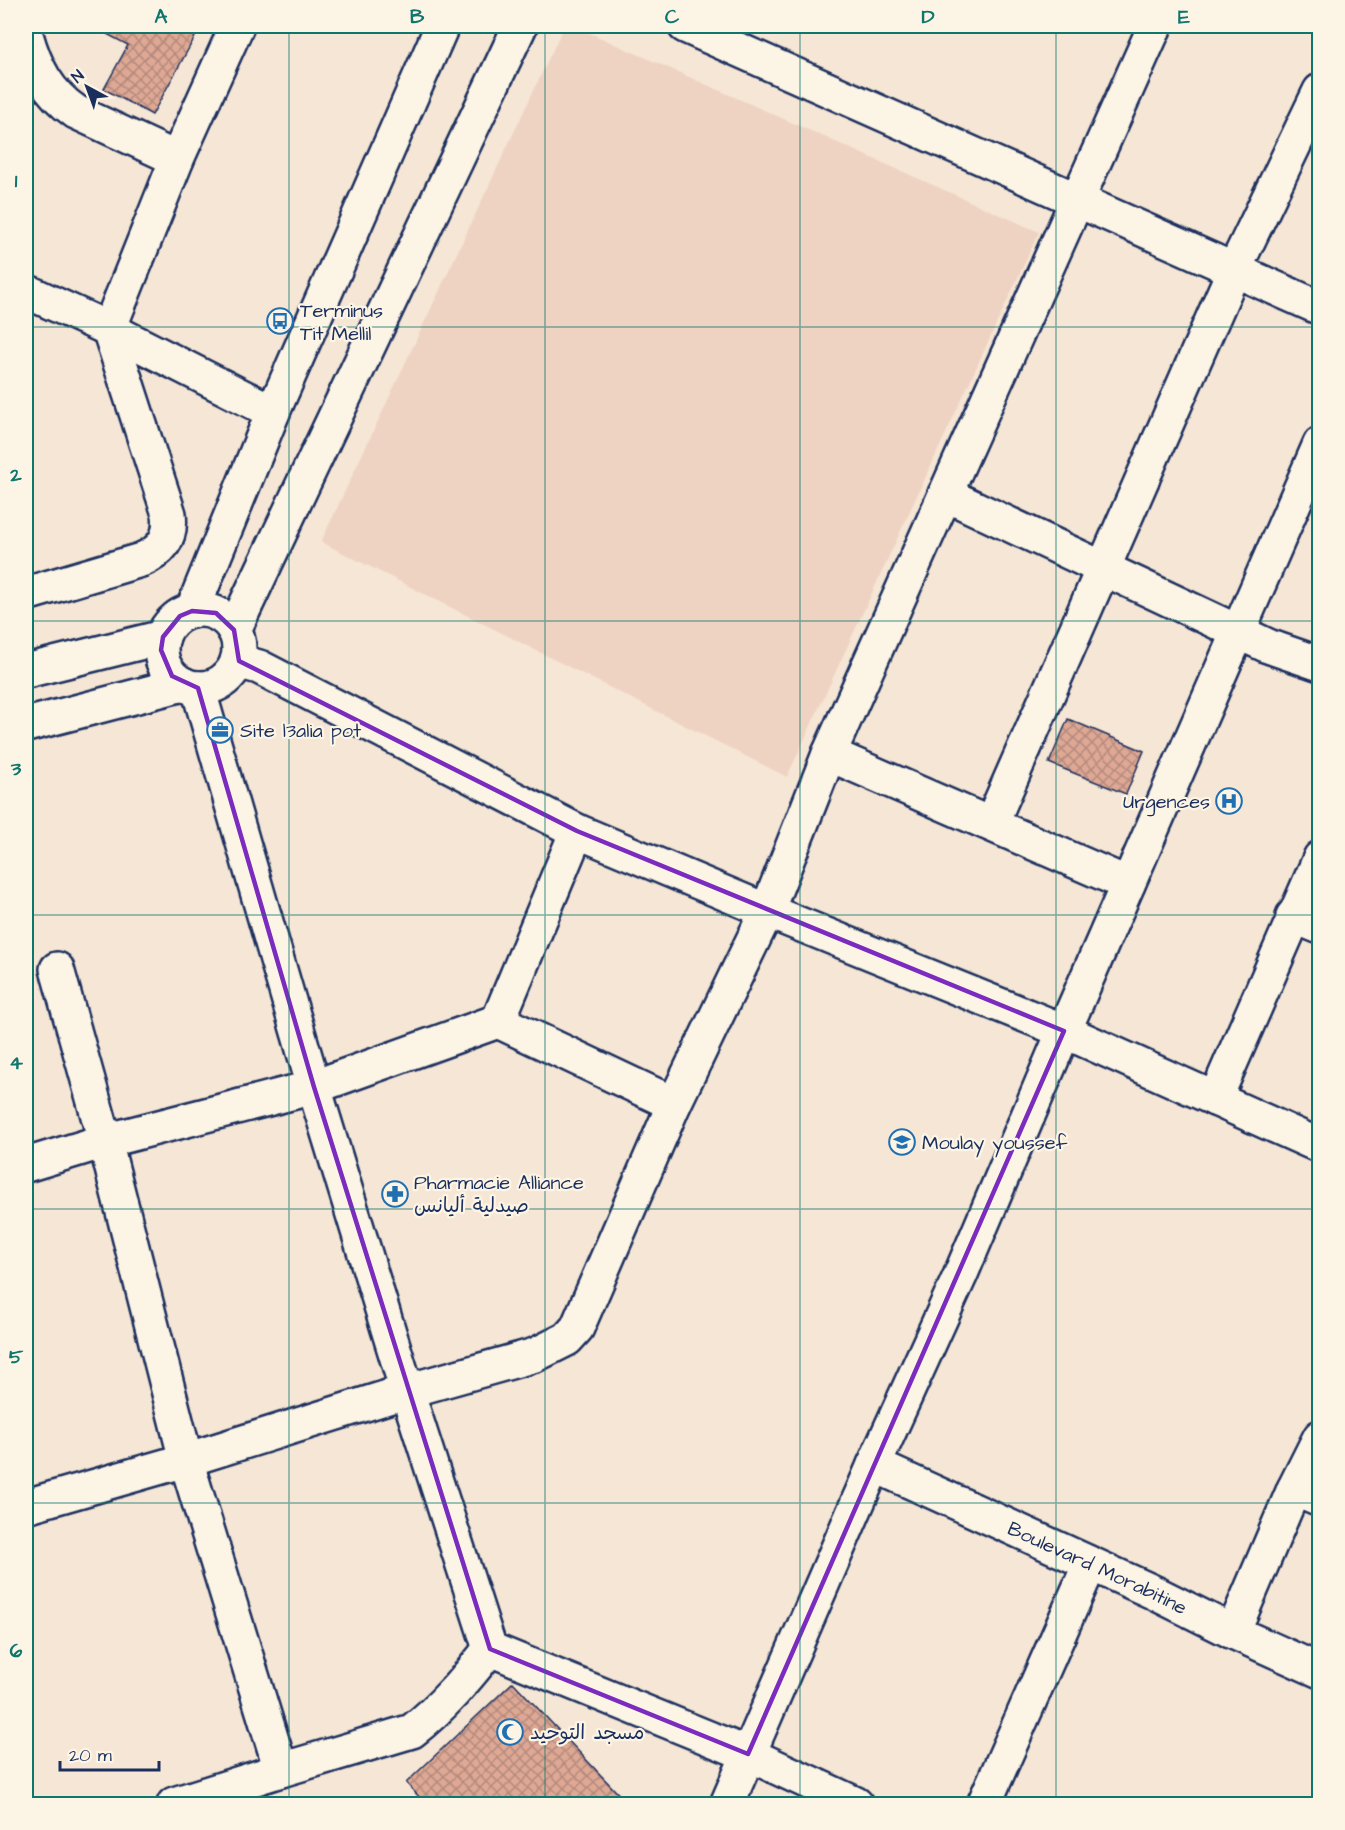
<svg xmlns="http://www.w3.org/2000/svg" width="1345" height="1830" font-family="'Architects Daughter','Playpen Sans Arabic',sans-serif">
<defs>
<pattern id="building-cross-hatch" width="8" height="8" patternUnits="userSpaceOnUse" patternTransform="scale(1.5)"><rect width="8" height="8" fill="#dea894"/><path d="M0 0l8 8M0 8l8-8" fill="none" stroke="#b3897c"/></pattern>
</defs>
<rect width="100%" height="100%" fill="#f6e6d5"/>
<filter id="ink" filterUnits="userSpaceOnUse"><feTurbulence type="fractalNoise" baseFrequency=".0167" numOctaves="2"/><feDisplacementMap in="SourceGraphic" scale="12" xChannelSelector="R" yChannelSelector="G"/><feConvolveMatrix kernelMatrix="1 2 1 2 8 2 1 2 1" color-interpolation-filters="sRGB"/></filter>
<g filter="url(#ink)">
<path fill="#efd3c2" d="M564,26H574L1039,232L787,777L321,542Z"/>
<g fill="url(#building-cross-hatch)" stroke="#1b2f5e" stroke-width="1.5">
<path d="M92,26H201L152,115L104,89L128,45Z"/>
<path d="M1068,719L1144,751L1126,794L1049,763Z"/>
<path d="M513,1682L628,1804H426L406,1783Z"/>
</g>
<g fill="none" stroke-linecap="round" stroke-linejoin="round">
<g stroke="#1b2f5e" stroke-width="38">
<g id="street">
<path d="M685,26L1320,308"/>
<path d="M26,35C35,67 48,93 76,112L177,159"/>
<path d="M26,291L109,329L273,412"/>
<path d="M945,494L1268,646L1320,664"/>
<path d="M26,594L141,560C162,551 172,538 169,514L109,329L177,159L237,26"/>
<circle cx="200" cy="649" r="39"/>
<path d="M192,611L273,412L442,26"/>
<path d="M234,630L520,26"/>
<path d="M237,661L259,667L577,831L767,911L1064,1031L1320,1146"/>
<path d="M26,671L163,637"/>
<path d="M198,688L314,1087L407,1391L490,1649L748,1754L856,1804"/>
<path d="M26,725L183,684"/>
<path d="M829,754L1128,884"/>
<path d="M991,824L1234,270L1320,91"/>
<path d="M1293,916L1320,927"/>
<path d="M57,969L105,1141L186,1460L281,1770"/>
<path d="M498,1021L577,831"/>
<path d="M1215,1099L1320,858"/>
<path d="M26,1165L105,1141L314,1087L498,1021L674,1104"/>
<path id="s1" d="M874,1465L1153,1592L1233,1632L1320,1671"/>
<path d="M1294,1489L1320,1500"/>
<path d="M26,1506L186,1460L407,1391L535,1355L567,1339L577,1328L674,1104L767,911L829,754L1155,26"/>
<path d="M1233,1632L1294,1489L1320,1437"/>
<path d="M174,1804L281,1770L412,1731C443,1707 466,1679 490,1649"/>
<path d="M727,1804L874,1465L960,1276L1064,1031L1320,444"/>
<path d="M984,1804L1090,1564"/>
</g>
</g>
<use href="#street" stroke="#fcf5e5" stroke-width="33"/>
</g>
</g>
<path fill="none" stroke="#7b2cbf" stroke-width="4.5" stroke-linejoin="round" d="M192,611L216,613L234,630L239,661L577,831L1064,1031L748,1754L490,1649L314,1087L198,688L172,676L161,650L163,637L180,616Z"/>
<path fill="none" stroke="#0f766e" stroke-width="1.5" stroke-opacity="0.55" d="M289,26V1804M545,26V1804M800,26V1804M1056,26V1804M26,327H1320M26,621H1320M26,915H1320M26,1209H1320M26,1503H1320"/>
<defs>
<g id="bus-ring" transform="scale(1.35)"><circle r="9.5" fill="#fcf5e5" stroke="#1f6fb2" stroke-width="1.5"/><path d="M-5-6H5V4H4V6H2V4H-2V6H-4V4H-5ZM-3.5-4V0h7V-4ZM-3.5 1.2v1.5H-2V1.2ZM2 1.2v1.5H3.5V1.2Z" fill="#1f6fb2"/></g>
<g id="office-ring" transform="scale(1.35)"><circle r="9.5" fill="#fcf5e5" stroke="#1f6fb2" stroke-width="1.5"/><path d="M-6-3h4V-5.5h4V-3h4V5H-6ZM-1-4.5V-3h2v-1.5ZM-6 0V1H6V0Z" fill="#1f6fb2"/></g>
<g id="hospital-ring" transform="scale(1.35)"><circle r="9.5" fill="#fcf5e5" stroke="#1f6fb2" stroke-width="1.5"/><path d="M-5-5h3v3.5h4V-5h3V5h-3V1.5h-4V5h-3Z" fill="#1f6fb2"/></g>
<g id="school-ring" transform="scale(1.35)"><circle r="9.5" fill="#fcf5e5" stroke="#1f6fb2" stroke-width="1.5"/><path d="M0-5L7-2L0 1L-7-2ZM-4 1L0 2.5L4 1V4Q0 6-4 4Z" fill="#1f6fb2"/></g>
<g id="pharmacy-ring" transform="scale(1.35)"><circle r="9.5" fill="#fcf5e5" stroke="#1f6fb2" stroke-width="1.5"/><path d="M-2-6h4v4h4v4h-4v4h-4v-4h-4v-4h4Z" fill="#1f6fb2"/></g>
<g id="mosque-ring" transform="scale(1.35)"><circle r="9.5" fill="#fcf5e5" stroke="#1f6fb2" stroke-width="1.5"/><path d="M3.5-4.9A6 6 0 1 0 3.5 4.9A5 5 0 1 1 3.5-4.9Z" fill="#1f6fb2"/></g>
</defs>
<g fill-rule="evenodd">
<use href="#bus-ring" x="280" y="321"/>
<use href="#office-ring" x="220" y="730"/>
<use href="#hospital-ring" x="1229" y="801"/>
<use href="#school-ring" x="902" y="1142"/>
<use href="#pharmacy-ring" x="395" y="1194"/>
<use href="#mosque-ring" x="510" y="1732"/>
</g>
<g text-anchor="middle" stroke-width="4.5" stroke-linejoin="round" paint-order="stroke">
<g font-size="20" fill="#1b2f5e" stroke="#fcf5e5" text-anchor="start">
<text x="300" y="317">Terminus<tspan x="300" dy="23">Tit Mellil</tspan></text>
<text x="240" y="737">Site l3alia pot</text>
<text x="1210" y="808" text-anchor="end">Urgences</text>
<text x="922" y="1149">Moulay youssef</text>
<text x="414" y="1189">Pharmacie Alliance<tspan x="414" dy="23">صيدلية أليانس</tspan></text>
<text x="530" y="1739">مسجد التوحيد</text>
</g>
<g font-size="20" fill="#1b2f5e" stroke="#fcf5e5">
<text dy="7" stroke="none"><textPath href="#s1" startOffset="246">Boulevard Morabitine</textPath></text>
</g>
</g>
<rect width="1345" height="1830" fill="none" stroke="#fcf5e5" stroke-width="66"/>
<g transform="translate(87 87) rotate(319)" stroke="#fcf5e5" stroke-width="4.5" paint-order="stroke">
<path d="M0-4.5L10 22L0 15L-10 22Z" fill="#1b2f5e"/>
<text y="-9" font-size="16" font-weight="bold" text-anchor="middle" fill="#1b2f5e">N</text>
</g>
<path d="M60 1761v9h99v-9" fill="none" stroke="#1b2f5e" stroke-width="3"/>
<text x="69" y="1761" font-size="18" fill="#1b2f5e" stroke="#fcf5e5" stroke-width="4.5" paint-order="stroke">20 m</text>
<rect x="33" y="33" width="1279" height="1764" fill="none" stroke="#0f766e" stroke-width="2"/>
<g font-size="20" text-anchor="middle" font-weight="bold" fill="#0f766e">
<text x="161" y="23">A</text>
<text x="417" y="23">B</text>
<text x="672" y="23">C</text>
<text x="928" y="23">D</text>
<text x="1184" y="23">E</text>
<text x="16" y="187">1</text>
<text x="16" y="481">2</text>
<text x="16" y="775">3</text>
<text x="16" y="1069">4</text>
<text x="16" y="1363">5</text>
<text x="16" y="1657">6</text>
</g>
</svg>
